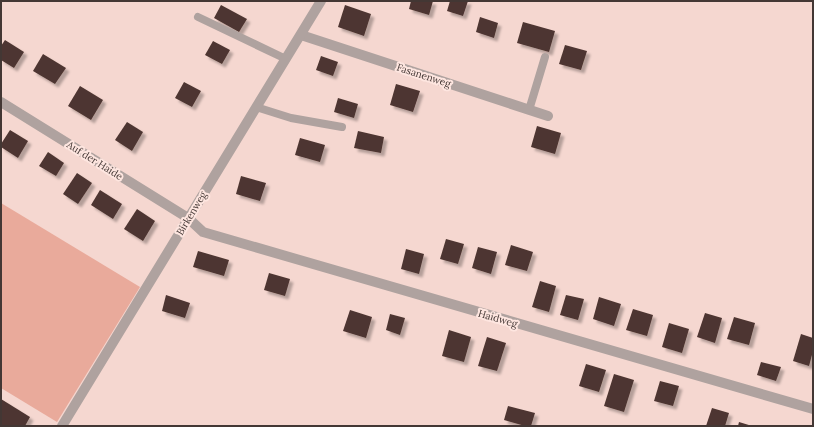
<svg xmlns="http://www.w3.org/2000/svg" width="814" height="427" font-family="Lora,serif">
<defs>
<filter id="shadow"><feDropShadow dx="3.5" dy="3.5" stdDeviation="1" flood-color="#0004"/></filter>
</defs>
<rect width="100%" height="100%" fill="#f5d7d0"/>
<path fill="#e9aa9b" d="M1,203L140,287L57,422L1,388Z"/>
<g fill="#4d3530" filter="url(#shadow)">
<path d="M411,1H433L429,15L409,9Z"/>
<path d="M450,1H468L463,16L447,11Z"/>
<path d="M221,5L247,19L239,32L214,18Z"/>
<path d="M345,5L371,14L364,36L338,27Z"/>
<path d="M480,17L498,23L494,38L476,32Z"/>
<path d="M523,22L555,31L549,52L517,43Z"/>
<path d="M5,40L24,52L14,68L1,60V46Z"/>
<path d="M213,41L230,50L222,64L205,55Z"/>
<path d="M565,45L587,51L581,70L559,64Z"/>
<path d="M43,54L66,68L55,84L33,71Z"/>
<path d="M321,56L338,62L333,76L316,70Z"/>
<path d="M184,82L201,91L192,107L175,98Z"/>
<path d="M396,84L420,91L413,112L390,105Z"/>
<path d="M80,86L103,100L91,120L68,106Z"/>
<path d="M338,98L358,104L354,118L334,112Z"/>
<path d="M127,122L143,132L132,151L115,140Z"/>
<path d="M537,126L561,133L555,154L531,147Z"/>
<path d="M10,130L28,141L18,158L1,147V144Z"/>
<path d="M358,131L384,137L381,153L354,148Z"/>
<path d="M300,138L325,145L320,162L295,155Z"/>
<path d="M48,152L64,163L56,176L39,166Z"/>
<path d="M77,173L92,183L78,204L63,194Z"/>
<path d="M241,176L266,183L260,201L236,194Z"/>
<path d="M100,190L122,204L113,219L91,205Z"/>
<path d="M137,209L155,221L143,241L124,229Z"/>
<path d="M446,239L464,244L458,264L440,259Z"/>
<path d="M511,245L533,252L527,271L505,265Z"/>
<path d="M478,247L497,252L491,274L472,268Z"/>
<path d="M406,249L424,254L419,274L401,269Z"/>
<path d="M198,251L229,260L224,276L193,267Z"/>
<path d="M269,273L290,279L285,296L264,290Z"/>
<path d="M540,281L556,286L549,312L532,307Z"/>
<path d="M166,295L190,303L185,318L162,311Z"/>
<path d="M566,295L584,299L578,320L560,315Z"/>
<path d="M599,297L621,304L614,326L593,319Z"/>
<path d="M633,309L653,315L647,336L626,330Z"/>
<path d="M350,310L372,317L366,338L343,331Z"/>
<path d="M705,313L722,318L715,343L697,337Z"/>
<path d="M390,314L405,318L400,335L386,330Z"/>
<path d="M734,317L755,323L749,345L727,339Z"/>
<path d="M669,323L689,329L682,353L662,347Z"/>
<path d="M449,330L471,337L464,362L442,356Z"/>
<path d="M801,334L813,338V351L809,366L793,361Z"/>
<path d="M487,337L506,343L497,371L478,366Z"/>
<path d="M761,362L781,367L776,381L757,375Z"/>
<path d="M586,364L606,370L599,392L579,386Z"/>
<path d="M614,374L634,380L624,412L604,406Z"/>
<path d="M660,381L679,386L673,406L654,401Z"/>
<path d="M1,399L30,417L25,426H1Z"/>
<path d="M508,406L535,413L531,426H525L504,420Z"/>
<path d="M712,408L729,413L725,426H706Z"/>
<path d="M739,422L752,426H738Z"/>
</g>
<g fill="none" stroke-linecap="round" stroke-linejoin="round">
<g stroke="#afa29f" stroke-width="8">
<path d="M198,17L286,59"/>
<path d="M256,107L291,118L342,127"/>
<path d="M529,110L545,57"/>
</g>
<g stroke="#afa29f" stroke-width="10">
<path d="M301,35L548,116"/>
<path d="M1,102L188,218L203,232L813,409"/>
<path d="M62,426L321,1"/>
</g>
</g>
<g text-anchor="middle" stroke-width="4" stroke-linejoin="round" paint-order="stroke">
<g font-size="10" fill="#433734" stroke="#fee6e0">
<text transform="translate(424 75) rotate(18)" y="4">Fasanenweg</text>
<text transform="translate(95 160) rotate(32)" y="4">Auf der Haide</text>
<text transform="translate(191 213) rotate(-59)" y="4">Birkenweg</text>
<text transform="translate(498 318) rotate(16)" y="4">Haidweg</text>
</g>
</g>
<rect width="814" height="427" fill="none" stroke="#433734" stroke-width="4"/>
</svg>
